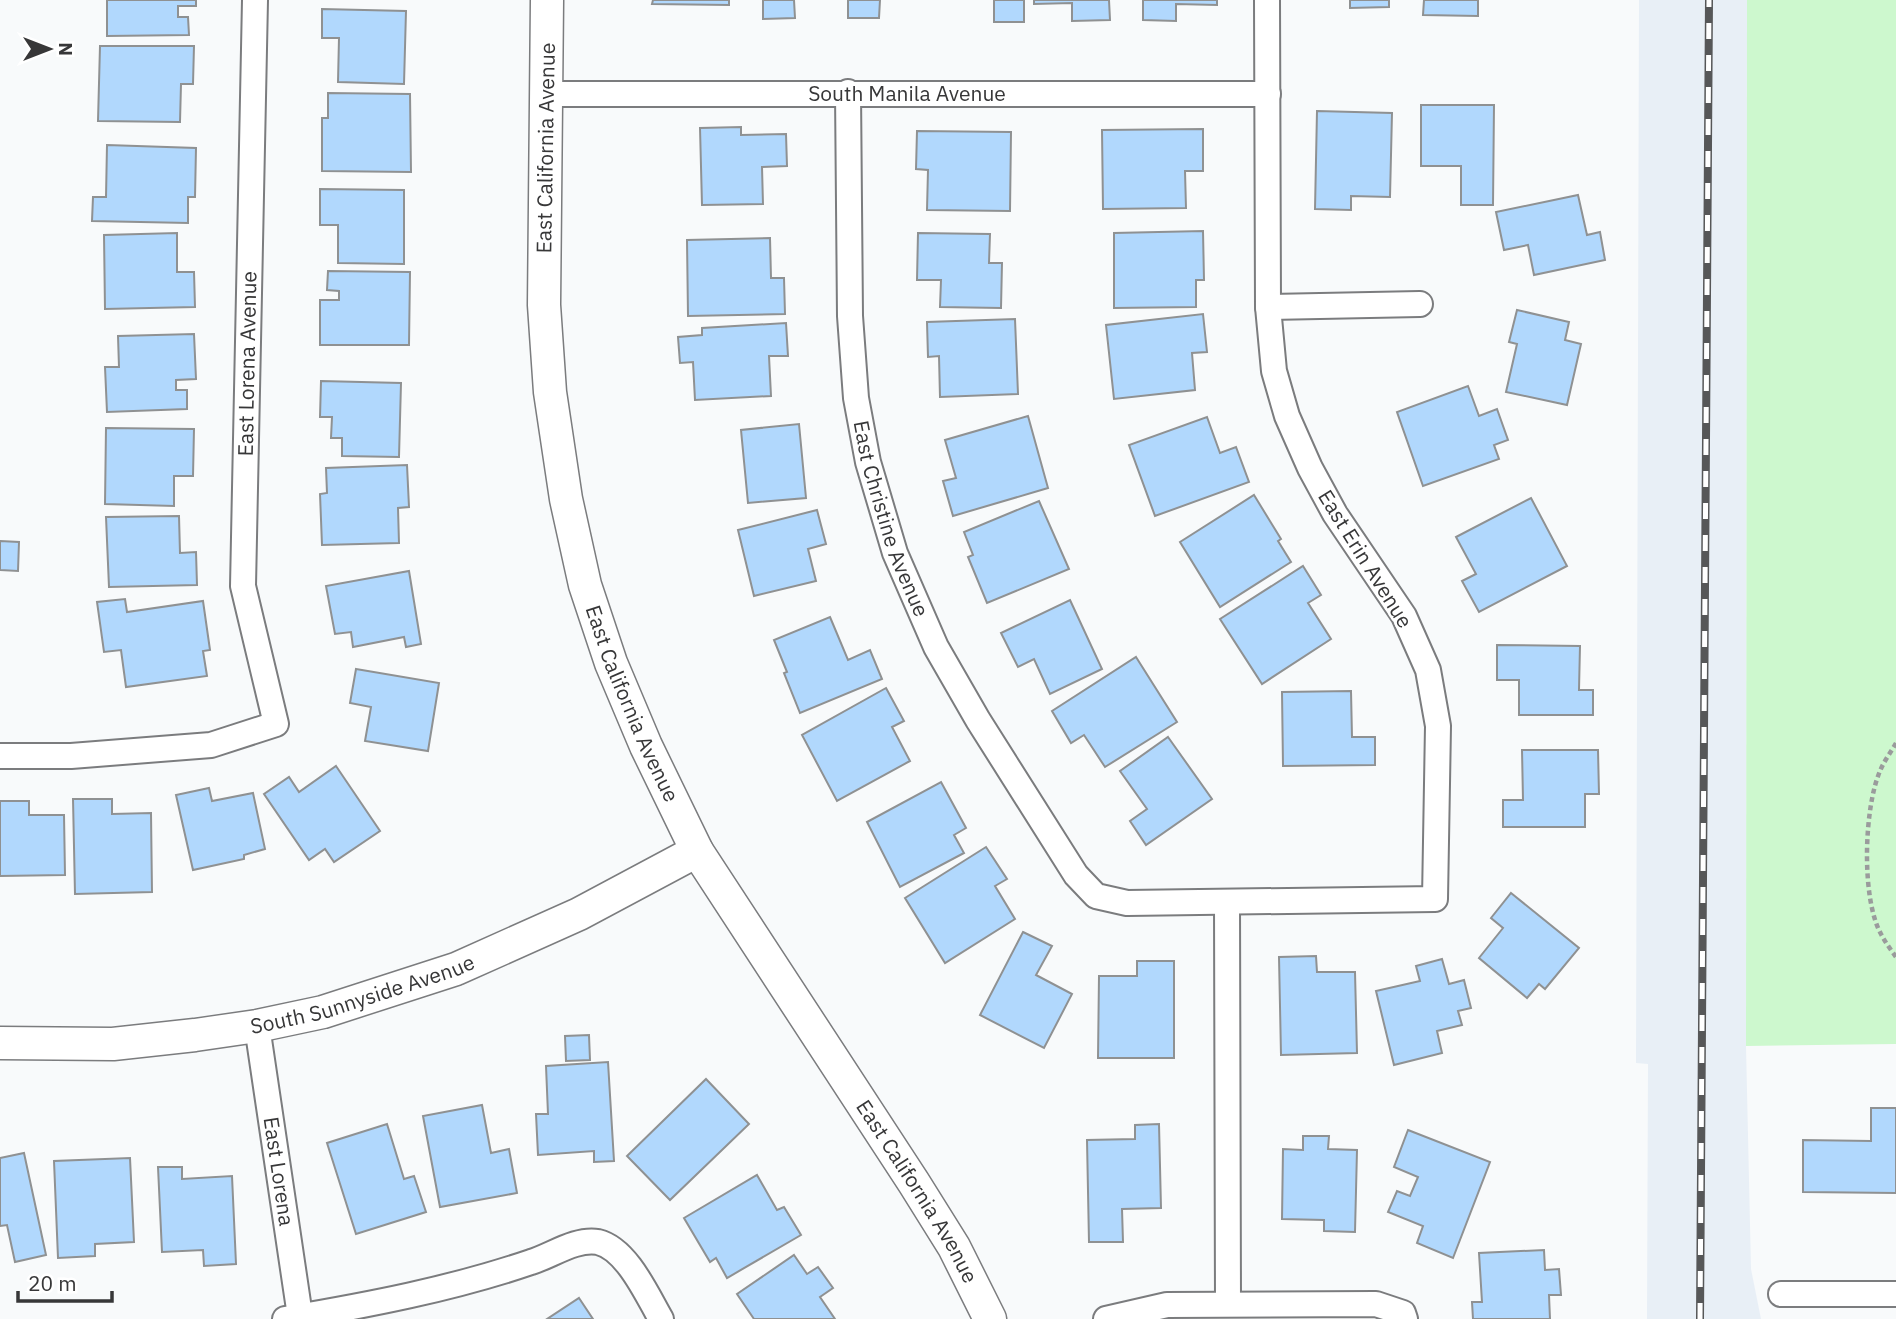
<svg xmlns="http://www.w3.org/2000/svg" width="1896" height="1319" font-family="'IBM Plex Sans',sans-serif">
<rect width="100%" height="100%" fill="#f8fafb"/>
<path fill="#e8eff6" d="M1639,0H1747L1746,1046L1751,1269L1761,1319H1647L1648,1064L1636,1063Z"/>
<path fill="#cdf8ce" d="M1747,0H1896V1044L1746,1046Z"/>
<g fill="#b1d8fd" stroke="#8f9192" stroke-width="2">
<path d="M107,0H196V6H178V17H188L189,35L107,36Z"/>
<path d="M653,0H729V5L652,4Z"/>
<path d="M763,0H794L795,18L763,19Z"/>
<path d="M848,0H880L879,18H848Z"/>
<rect x="994" y="0" width="30" height="22"/>
<path d="M1034,0H1109L1110,20L1072,21V3L1034,4Z"/>
<path d="M1143,0H1217V5L1176,4V21L1143,20Z"/>
<path d="M1350,0H1389V7L1350,8Z"/>
<path d="M1424,0H1478V16L1423,15Z"/>
<path d="M322,9L406,11L404,84L338,82L339,38H322Z"/>
<path d="M100,46H194L193,84H181L180,122L98,121Z"/>
<path d="M328,93L410,94L411,172L322,171V118H328Z"/>
<path d="M1421,105H1494L1493,205H1461V166H1421Z"/>
<path d="M1317,111L1392,113L1390,197L1351,196V210L1315,209Z"/>
<path d="M741,127V135L786,134L787,166L762,167L763,204L702,205L700,128Z"/>
<path d="M1203,129V171H1185L1186,208L1103,209L1102,130Z"/>
<path d="M917,131L1011,132L1010,211L927,210L928,170L916,169Z"/>
<path d="M107,145L196,148L195,197H188V223L92,221L93,197H106Z"/>
<path d="M320,189L404,190V264L338,263V225H320Z"/>
<path d="M1578,195L1587,235L1600,232L1605,260L1534,275L1528,245L1504,250L1496,212Z"/>
<path d="M1203,231L1204,280H1196V307L1114,308V233Z"/>
<path d="M177,233V272H194L195,307L105,309L104,235Z"/>
<path d="M918,233L990,234L989,263H1002L1001,308L940,307L941,280H917Z"/>
<path d="M770,238L771,278H784L785,314L688,316L687,240Z"/>
<path d="M328,271L410,272L409,345H320V300H339V291L327,290Z"/>
<path d="M1517,310L1569,322L1565,340L1581,344L1567,405L1506,392L1517,344L1509,342Z"/>
<path d="M1203,314L1207,352L1192,353L1195,390L1114,399L1106,325Z"/>
<path d="M1015,319L1018,394L940,397L939,356L928,357L927,322Z"/>
<path d="M786,323L788,356H769L771,396L695,400L693,362L680,363L678,337L702,335V328Z"/>
<path d="M194,334L196,379L176,380V390H187V409L107,412L105,367H119L118,336Z"/>
<path d="M321,381L401,383L399,457L342,456V438H331L332,417H320Z"/>
<path d="M1468,386L1479,416L1497,409L1508,440L1494,445L1499,459L1423,486L1397,412Z"/>
<path d="M1028,416L1048,488L953,516L943,481L956,478L945,440Z"/>
<path d="M1207,417L1220,453L1236,447L1249,482L1155,516L1129,445Z"/>
<path d="M799,424L806,498L748,503L741,430Z"/>
<path d="M106,428L194,429L193,476H174V506L105,504Z"/>
<path d="M407,465L409,507L398,508L399,543L322,545L320,494L327,493L326,468Z"/>
<path d="M1254,495L1281,539L1278,541L1291,562L1220,607L1180,542Z"/>
<path d="M1531,498L1567,566L1479,612L1462,581L1476,574L1456,537Z"/>
<path d="M1039,501L1069,569L987,603L968,557L973,555L964,532Z"/>
<path d="M817,510L826,544L808,549L816,581L754,596L738,530Z"/>
<path d="M179,516L180,553L196,552L197,585L109,587L106,517Z"/>
<path d="M0,541L19,542L18,571L0,570Z"/>
<path d="M1303,566L1321,595L1308,603L1331,639L1262,684L1220,619Z"/>
<path d="M409,571L421,644L406,647L404,637L353,647L351,632L335,634L326,586Z"/>
<path d="M125,599L127,612L203,601L210,650L203,651L207,676L126,687L121,650L104,652L97,602Z"/>
<path d="M1070,600L1102,669L1050,694L1034,659L1018,667L1001,633Z"/>
<path d="M830,617L848,660L870,650L882,679L800,713L784,673L787,672L774,640Z"/>
<path d="M1497,645L1580,646L1579,690H1593V715H1519V680H1497Z"/>
<path d="M1136,657L1177,722L1105,767L1084,735L1071,743L1052,711Z"/>
<path d="M356,669L439,683L428,751L365,741L371,707L350,703Z"/>
<path d="M886,688L904,721L892,727L910,761L837,801L802,735Z"/>
<path d="M1351,691L1352,737H1375V765L1283,766L1282,692Z"/>
<path d="M1168,737L1212,799L1146,845L1130,821L1147,809L1120,771Z"/>
<path d="M1522,750H1598L1599,794H1585V827H1503V800H1523Z"/>
<path d="M336,766L380,831L334,862L325,849L309,860L264,794L289,777L299,792Z"/>
<path d="M941,782L966,828L954,835L964,853L900,887L867,822Z"/>
<path d="M209,788L212,801L253,793L265,849L244,855V859L193,870L176,795Z"/>
<path d="M73,799H112V814L151,813L152,892L75,894Z"/>
<path d="M0,801H29V815H64L65,875L0,876Z"/>
<path d="M986,847L1007,879L995,886L1015,919L945,963L905,898Z"/>
<path d="M1511,893L1579,948L1545,989L1539,984L1527,998L1479,958L1503,928L1491,918Z"/>
<path d="M1023,932L1052,946L1036,975L1072,994L1044,1048L980,1015Z"/>
<path d="M1316,956L1317,972H1355L1357,1053L1281,1055L1279,957Z"/>
<path d="M1442,959L1449,984L1464,980L1471,1008L1458,1011L1462,1025L1437,1031L1442,1053L1394,1065L1376,991L1420,981L1416,966Z"/>
<path d="M1137,961H1174V1058H1098L1099,976H1137Z"/>
<path d="M589,1035L590,1060L566,1061L565,1036Z"/>
<path d="M608,1062L614,1161L594,1162V1151L538,1155L536,1114H548L546,1066Z"/>
<path d="M706,1079L749,1124L670,1200L627,1156Z"/>
<path d="M482,1105L491,1153L509,1149L517,1193L440,1207L423,1116Z"/>
<path d="M1871,1108H1896V1193L1803,1192V1140L1871,1141Z"/>
<path d="M387,1124L404,1179L414,1176L426,1212L356,1234L327,1143Z"/>
<path d="M1159,1124L1161,1208L1122,1209L1123,1242H1089L1087,1140L1135,1139V1125Z"/>
<path d="M1408,1130L1490,1162L1453,1258L1417,1243L1423,1226L1388,1212L1397,1191L1410,1196L1418,1177L1394,1167Z"/>
<path d="M1303,1136H1329L1328,1149L1357,1150L1355,1232L1324,1231V1220L1282,1219L1283,1149L1303,1150Z"/>
<path d="M24,1153L46,1255L15,1262L7,1225L0,1226V1158Z"/>
<path d="M130,1158L134,1242L95,1244V1256L58,1258L54,1161Z"/>
<path d="M158,1167H182V1179L232,1176L236,1264L204,1266L203,1250L162,1252Z"/>
<path d="M757,1175L777,1210L784,1207L801,1235L727,1278L716,1258L710,1262L684,1218Z"/>
<path d="M1544,1250L1545,1270L1559,1269L1561,1295H1549L1550,1319H1473L1472,1302H1482L1479,1253Z"/>
<path d="M794,1255L807,1274L818,1267L833,1288L820,1297L835,1319H754L737,1294Z"/>
<path d="M579,1298L593,1319H547Z"/>
</g>
<g fill="none" stroke-linecap="round" stroke-linejoin="round">
<g stroke="#7b7c7e" stroke-width="28">
<g id="minor">
<path id="s1" d="M848,92L850,316L856,398L868,462L895,553L936,647L978,720L1076,875L1096,896L1127,903L1435,899L1438,726L1428,670L1404,616L1335,514L1310,468L1287,416L1274,371L1268,307L1267,0"/>
<path id="s2" d="M547,94H1268"/>
<path d="M1268,307L1420,304"/>
<path id="s3" d="M0,756H71L211,745L276,724L243,586L255,0"/>
<path d="M1227,902L1228,1304"/>
<path id="s4" d="M257,1026L300,1316"/>
<path d="M1781,1294H1896"/>
<path d="M285,1319C368,1305 452,1289 531,1262C551,1256 576,1238 598,1242C627,1249 647,1295 661,1319"/>
<path d="M1106,1319L1167,1305L1376,1304L1403,1313L1405,1319"/>
</g>
</g>
<g stroke="#7b7c7e" stroke-width="35">
<g id="tertiary">
<path id="s5" d="M547,0L544,305L550,392L566,499L585,585L611,663L646,746L697,851L914,1183L954,1247L990,1319"/>
<path id="s6" d="M0,1043L113,1044L195,1035L257,1026L323,1012L456,969L579,914L697,851"/>
</g>
</g>
<path stroke="#9a9b9c" stroke-width="4.5" stroke-dasharray="5 3.5" stroke-linecap="butt" d="M1896,743C1891,752 1884,761 1880,771C1864,808 1861,898 1881,934C1885,942 1891,950 1896,957"/>
<use href="#minor" stroke="#fff" stroke-width="24"/>
<use href="#tertiary" stroke="#fff" stroke-width="32"/>
<g stroke="#565758" stroke-width="8">
<path id="rail" d="M1700,1319L1709,0"/>
</g>
<use href="#rail" stroke="#fff" stroke-width="5" stroke-dasharray="16" stroke-linecap="butt"/>
</g>
<g text-anchor="middle" stroke-width="5" stroke-linejoin="round" paint-order="stroke">
<g font-size="21" fill="#373738" stroke="#fff">
<text dy="7" stroke="none"><textPath href="#s2" startOffset="360">South Manila Avenue</textPath></text>
<text transform="translate(546 148) rotate(-89)" y="7">East California Avenue</text>
<text dy="7" stroke="none"><textPath href="#s3" startOffset="644">East Lorena Avenue</textPath></text>
<text dy="7" stroke="none"><textPath href="#s1" startOffset="432">East Christine Avenue</textPath></text>
<text transform="translate(1365 559) rotate(58)" y="7">East Erin Avenue</text>
<text dy="7" stroke="none"><textPath href="#s5" startOffset="716">East California Avenue</textPath></text>
<text dy="7" stroke="none"><textPath href="#s6" startOffset="368">South Sunnyside Avenue</textPath></text>
<text dy="7" stroke="none"><textPath href="#s4" startOffset="147">East Lorena</textPath></text>
<text dy="7" stroke="none"><textPath href="#s5" startOffset="1283">East California Avenue</textPath></text>
</g>
</g>
<g transform="translate(49 49) rotate(90)" stroke="#ffffff" stroke-width="5" paint-order="stroke">
<path d="M0-5L12 26L0 18L-12 26Z" fill="#373738"/>
<text y="-10" font-size="19" font-weight="bold" text-anchor="middle" fill="#373738">N</text>
</g>
<path d="M18 1291v10h94v-10" fill="none" stroke="#373738" stroke-width="3.5"/>
<text x="28" y="1291" font-size="21" fill="#373738" stroke="#ffffff" stroke-width="5" paint-order="stroke">20 m</text>
</svg>
